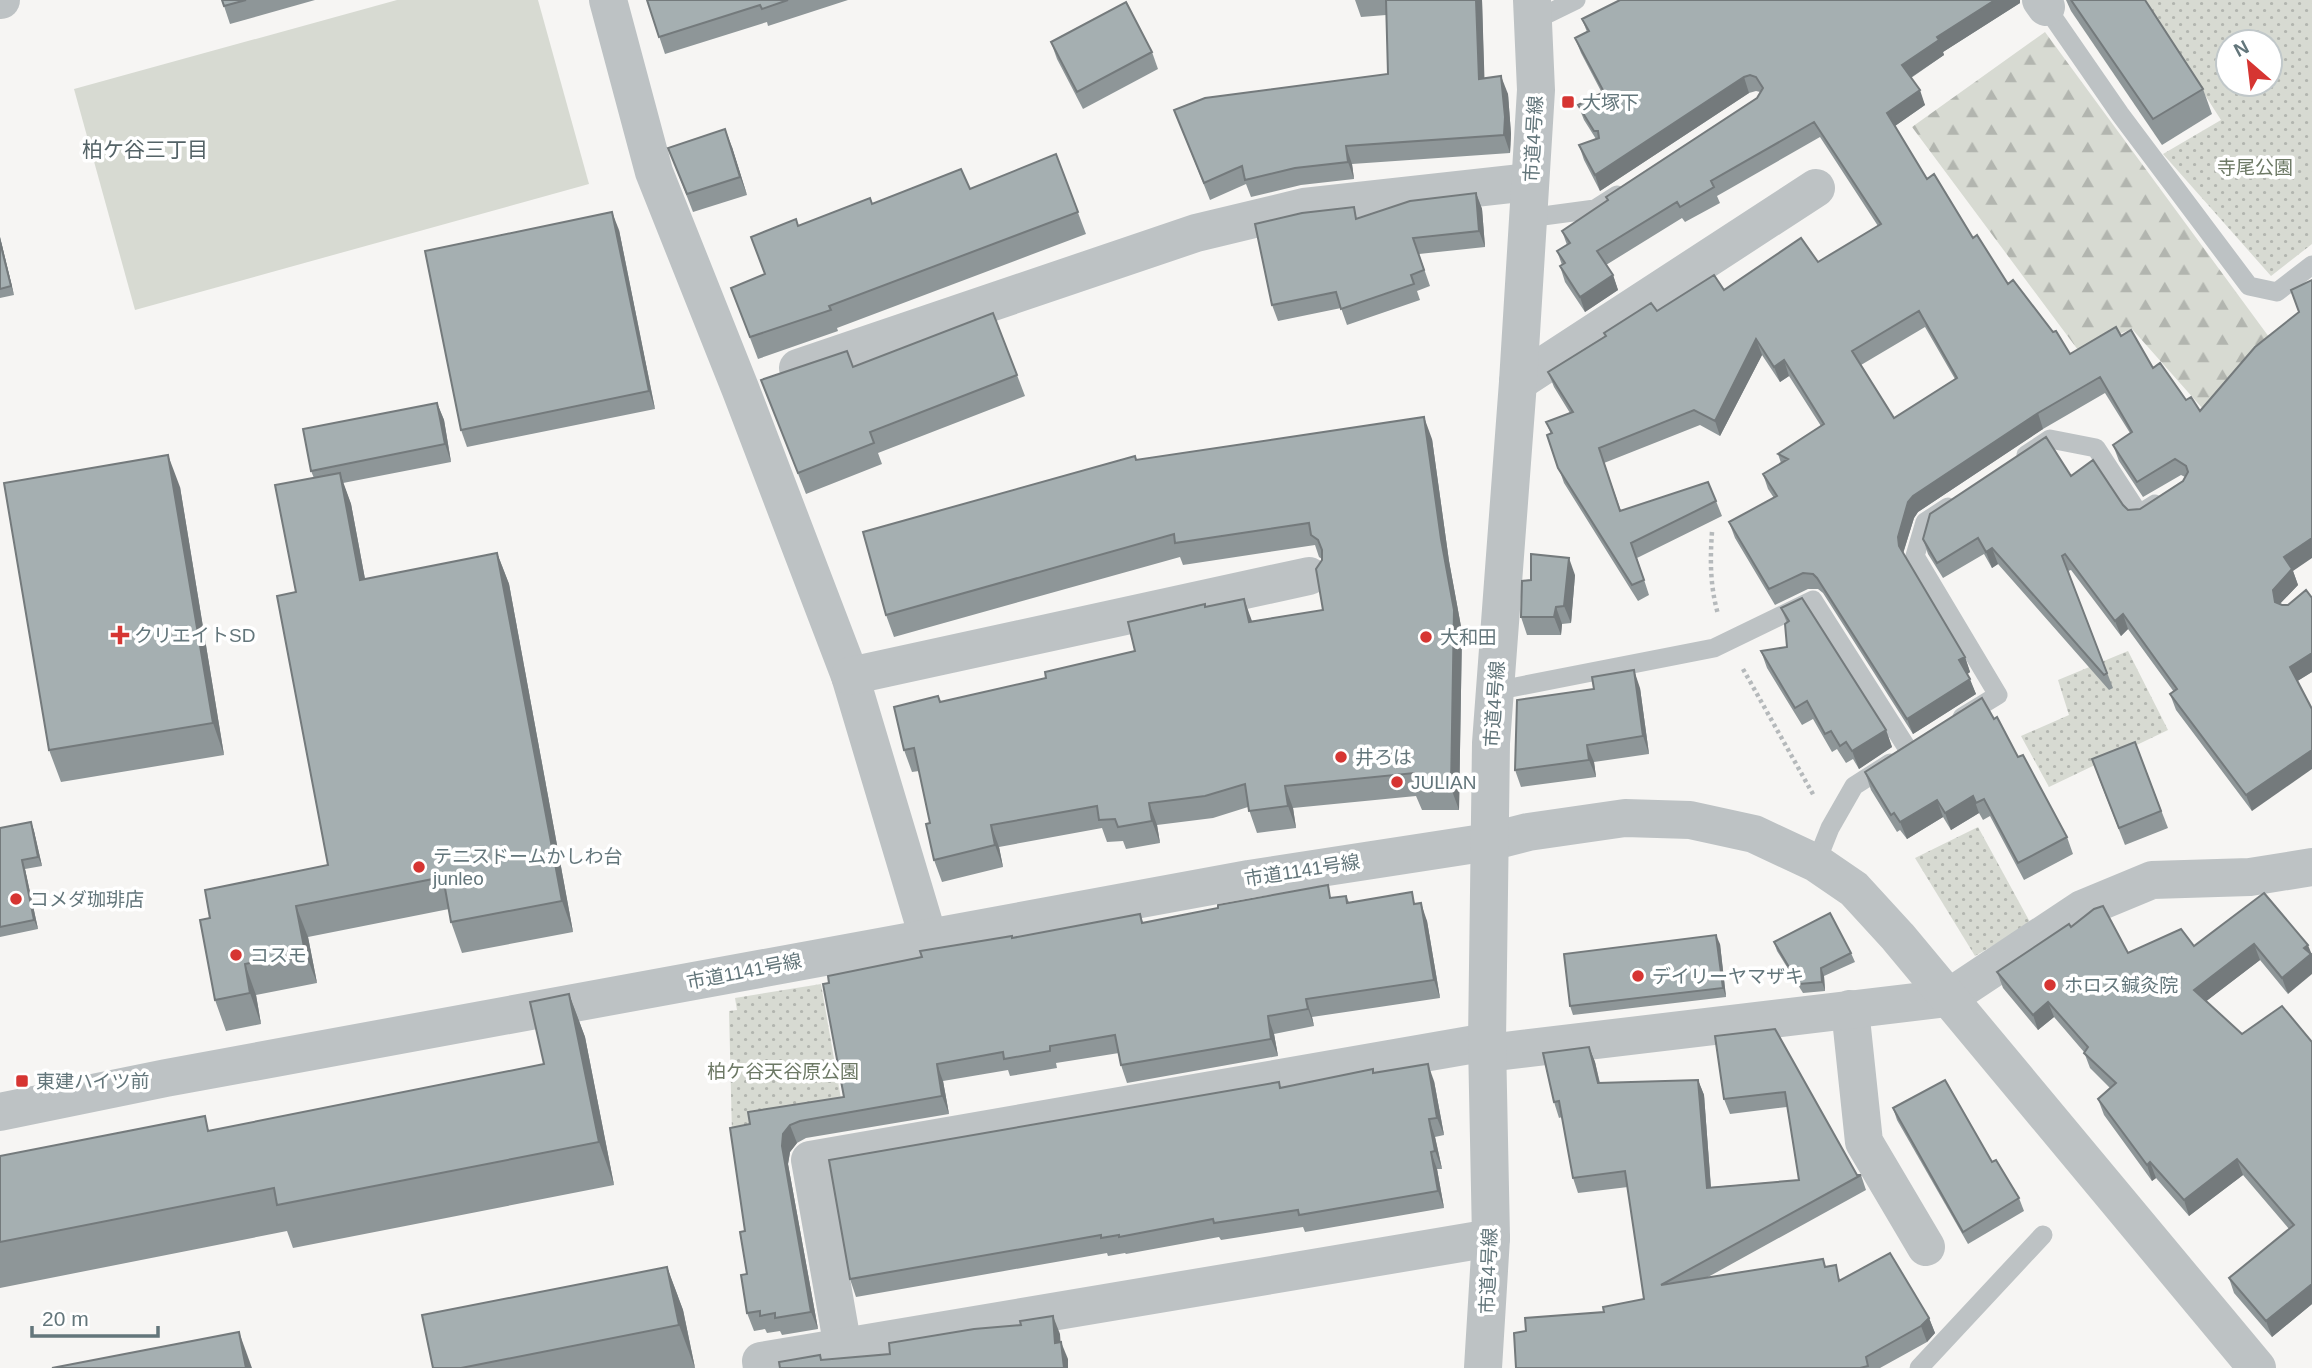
<svg xmlns="http://www.w3.org/2000/svg" width="2312" height="1368" font-family="Arial,'Noto Sans JP',sans-serif">
<defs>
<pattern id="green-dots" width="8" height="8" patternUnits="userSpaceOnUse" patternTransform="scale(1.75)"><rect width="8" height="8" fill="#d7dad2"/><path d="M2 2h.1M6 6h.1" fill="none" stroke="#b2b5af" stroke-width="1.8" stroke-linecap="round"/></pattern>
<pattern id="forest-firs" width="22" height="20" patternUnits="userSpaceOnUse" patternTransform="scale(1.75)"><rect width="22" height="20" fill="#d7dad2"/><path d="M5 1l3.5 6h-7zM16 11l3.5 6h-7z" fill="#b2b5af"/></pattern>
</defs>
<rect width="100%" height="100%" fill="#f6f5f3"/>
<g fill="url(#green-dots)" fill-rule="evenodd">
<path d="M2144,0H2312V244L2271,276L2163,154L2221,120ZM2228,42H2270V84H2228Z"/>
<path d="M2128,651L2168,730L2049,787L2021,736L2069,715L2058,680Z"/>
<path d="M1978,827L2031,924L1975,956L1915,858Z"/>
<path d="M821,984L844,1116L732,1134L729,1011L737,1010L735,998Z"/>
</g>
<path fill="url(#forest-firs)" d="M2045,32L2269,337L2203,409L2132,329L2078,350L1912,127Z"/>
<path fill="#d7dad2" d="M397,0H538L589,184L135,310L74,89Z"/>
<g fill="none" stroke-linecap="round" stroke-linejoin="round">
<g stroke="#b5b9bb" stroke-width="4.5" stroke-dasharray="3.5 3.5" stroke-linecap="butt">
<path d="M1712,532C1710,560 1710,586 1718,614"/>
<path d="M1743,669L1814,796"/>
</g>
<g stroke="#bdc2c4" stroke-width="19">
<path d="M2046,7L2120,114L2249,286L2277,292L2312,265"/>
<path d="M1533,21L1576,0"/>
<path d="M1528,218L1595,209L1617,195"/>
<path d="M2026,455L2050,439L2096,448L2139,514L2155,504"/>
<path d="M1948,507L1925,522L1915,556L1998,695L1962,717"/>
<path d="M1495,691L1714,648L1813,600L1909,751"/>
<path d="M1816,863L1830,828L1854,786L1890,763"/>
<path d="M1919,1368L2043,1235"/>
</g>
<g stroke="#bdc2c4" stroke-width="38">
<path d="M0,0H1"/>
<path d="M608,0L654,172L740,388L850,676L928,937"/>
<path d="M2041,0L2046,7"/>
<path d="M798,368L1196,233L1304,207L1530,182"/>
<path d="M1518,382L1816,188"/>
<path d="M850,676L1309,576"/>
<path d="M1850,1009L1864,1142L1926,1247"/>
<path d="M1488,1053L1948,998L2082,909L2152,880L2250,877L2312,867"/>
<path d="M843,1348L810,1160L1487,1042"/>
<path d="M762,1368L761,1361L1491,1238"/>
</g>
<g stroke="#bdc2c4" stroke-width="38">
<path d="M0,1112L166,1078L1249,879L1489,842L1528,832L1625,818L1690,820L1754,834L1816,863L1854,889L1898,937L2257,1368"/>
<path d="M1483,1368L1491,1238L1487,1042L1491,743L1518,382L1536,90L1532,0"/>
</g>
</g>
<g fill="#8e9698" fill-rule="evenodd">
<path d="M222,0H315L230,24Z"/>
<path d="M647,0H848L768,26L767,22L665,54Z"/>
<path d="M1355,0H1482L1484,78L1508,94L1511,134L1510,153L1352,164L1354,179L1301,185L1251,197L1246,184L1210,200L1174,110L1388,74L1386,15L1361,17Z"/>
<path d="M1618,0H2020V3L1943,52L1944,55L1911,78L1925,105L1895,126L1927,179L2008,284L2070,354L2121,336L2186,400L2200,411L2299,312L2312,280L2293,571L2298,585L2279,604L2282,605H2288L2312,598V672L2297,681L2252,811L2176,710L2170,694L2174,692L2128,629L2121,636L2071,570L2068,571L2113,688L2109,690L1998,564L1992,568L1984,554L1943,578L1928,554L1923,539L2071,476L2123,505L2128,510L2140,509L2183,481L2185,477L2181,475L2143,497L2119,461L2113,445L2130,433L2105,393L2043,429L1918,512L1914,518L1903,554L1965,657L1970,672L1967,674L1976,694L1913,734L1823,593L1818,589H1808L1775,605L1735,538L1729,522L1774,498L1768,489L1763,474L1781,463L1778,454L1821,426L1789,376L1780,382L1762,355L1720,436L1700,425L1604,463L1621,511L1716,501L1722,516L1637,558L1649,595L1638,601L1564,483L1547,435L1551,434L1546,422L1570,413L1554,387L1548,372L1605,336L1604,333L1657,311L1818,262L1878,226L1820,137L1717,196L1720,203L1685,222L1682,218L1606,265L1613,275L1618,290L1585,312L1565,282L1560,266L1562,265L1557,251L1567,245L1562,231L1608,201L1757,98L1760,92L1756,91L1749,93L1600,191L1584,160L1579,145L1596,139L1584,120L1578,105L1602,93L1581,53L1575,38L1587,32L1582,19L1618,1ZM1925,327L1955,379L1894,418L1861,365Z"/>
<path d="M2066,0H2145L2203,89L2212,114L2162,145L2071,11Z"/>
<path d="M1051,42L1152,52L1158,69L1083,109L1057,59Z"/>
<path d="M732,147L747,195L693,212L668,148Z"/>
<path d="M1056,154L1086,234L837,328L838,331L758,359L739,309L765,274L798,226L872,204L970,189Z"/>
<path d="M1476,193L1482,209L1485,247L1419,254L1430,286L1417,291L1420,300L1347,325L1341,308L1278,321L1272,305L1358,218Z"/>
<path d="M619,230L655,409L467,447L461,430Z"/>
<path d="M0,237L14,295L0,298Z"/>
<path d="M853,367L1017,375L1025,396L878,453L882,464L806,494L761,380Z"/>
<path d="M437,403L444,420L451,462L343,483L351,504L365,579L497,553L509,584L573,932L462,953L451,922L449,909L308,937L317,983L256,995L261,1024L226,1031L215,1000L210,918L328,865L296,592L314,478L311,471Z"/>
<path d="M1432,439L1449,561L1462,632L1459,810H1422L1416,796L1293,808L1296,828L1257,833L1248,807L1213,818L1157,825L1160,843L1126,849L1123,841L1107,842L1102,828L999,847L1003,867L942,882L934,860L930,823L919,771L912,772L904,750L938,696L941,702L1046,678L1135,651L1206,607L1252,621L1323,610L1322,559L1319,557L1315,545L1183,565L1180,557L894,637L886,615L1137,460Z"/>
<path d="M180,487L224,755L61,782L49,750Z"/>
<path d="M1575,575L1571,623L1562,624L1561,635H1527L1521,617Z"/>
<path d="M1781,608L1886,730L1892,747L1859,769L1853,759L1846,763L1837,749L1832,752L1813,719L1802,725L1767,668L1761,651L1787,647V623Z"/>
<path d="M1640,688L1649,754L1594,762L1596,777L1521,787L1515,770L1594,689Z"/>
<path d="M2135,742L2168,828L2125,845L2098,776Z"/>
<path d="M2018,757L2067,837L2073,854L2024,880L1990,816L1983,820L1979,813L1951,830L1943,817L1907,839L1900,830L1897,832L1871,790L1865,772Z"/>
<path d="M31,822L34,831L42,866L25,869L38,929L0,937V828Z"/>
<path d="M2264,893L2288,994L2260,960L2206,1001L2242,1034L2282,1006L2312,1304L2272,1337L2234,1293L2229,1278L2289,1229L2243,1175L2189,1216L2156,1178L2152,1181L2104,1115L2098,1099L2110,1088L2090,1068L2084,1052L2054,1017L2038,1030L2003,988L1997,972L2071,927L2128,953L2194,946Z"/>
<path d="M1346,896L1349,902L1417,904L1427,921L1440,998L1312,1017L1314,1026L1274,1034L1278,1056L1127,1083L1121,1065L1119,1053L1056,1063L1057,1068L1010,1076L1008,1070L943,1081L949,1114L806,1138L797,1143L790,1152L788,1164L818,1329L782,1335L780,1331L767,1333L765,1329L754,1331L747,1313V1274L745,1231L750,1124L844,1097L829,983L922,957L1013,938L1140,914L1143,923Z"/>
<path d="M1774,942L1851,953L1855,962L1824,976L1825,991L1803,993L1777,951Z"/>
<path d="M1720,944L1726,997L1573,1015L1570,1006Z"/>
<path d="M569,994L585,1037L614,1185L293,1248L287,1231L0,1288V1156L210,1131L544,1064Z"/>
<path d="M1775,1029L1857,1175H1861L1866,1190L1708,1277L1826,1266L1841,1280L1929,1318L1935,1333L1927,1342L1880,1368H1516L1526,1331L1604,1312L1644,1299L1628,1187L1578,1193L1573,1178L1562,1117L1559,1118L1554,1102L1589,1047L1595,1062L1600,1083L1698,1080L1704,1095L1711,1187L1799,1180L1787,1107L1730,1114L1724,1099Z"/>
<path d="M1374,1073L1434,1081L1444,1135L1435,1137L1442,1169H1437L1444,1208L1305,1232L1303,1227L1221,1240L1219,1237L1126,1254L1125,1253L1108,1256L1107,1253L856,1297L850,1279L1281,1088Z"/>
<path d="M1893,1108L2019,1198L2024,1211L1968,1244L1897,1120Z"/>
<path d="M667,1267L683,1310L695,1368H433Z"/>
</g>
<g fill="#747a7c">
<path d="M1476,0H1482L1485,96L1479,79Z"/>
<path d="M1995,0H2020V3L1943,52L1944,55L1907,80L1902,65L1937,37Z"/>
<path d="M1501,76L1508,94L1511,134L1510,153L1504,135Z"/>
<path d="M1744,77L1749,93L1600,191L1595,175Z"/>
<path d="M1920,90L1925,105L1892,128L1887,113Z"/>
<path d="M725,129L732,147L747,195L740,177Z"/>
<path d="M1346,146L1352,164L1354,179L1348,162Z"/>
<path d="M1476,193L1482,209L1485,247L1479,231Z"/>
<path d="M612,212L619,230L655,409L649,391Z"/>
<path d="M0,237L14,295L11,286L0,242Z"/>
<path d="M1613,275L1618,290L1585,312L1580,297Z"/>
<path d="M1756,339L1762,355L1720,436L1715,421Z"/>
<path d="M1784,360L1789,376L1780,382L1774,367Z"/>
<path d="M437,403L444,420L451,462L445,444Z"/>
<path d="M2038,413L2043,429L1918,512L1914,518L1903,553L1904,562L1899,546L1898,537L1908,502L1913,496Z"/>
<path d="M1424,417L1432,439L1449,561L1462,632L1459,810L1451,788Z"/>
<path d="M168,455L180,487L224,755L213,723Z"/>
<path d="M340,473L351,504L371,611L360,580Z"/>
<path d="M2312,538V558L2293,571L2298,585L2279,605L2275,602L2273,590L2284,557Z"/>
<path d="M1992,548L1998,564L1992,568L1986,552Z"/>
<path d="M497,553L509,584L573,932L562,901Z"/>
<path d="M1569,558L1575,575L1571,623L1564,606Z"/>
<path d="M1244,599L1252,621L1257,644L1249,622Z"/>
<path d="M1556,607L1562,624L1561,635L1554,617Z"/>
<path d="M2123,614L2128,629L2121,636L2115,621Z"/>
<path d="M2312,653V672L2296,682L2290,667Z"/>
<path d="M1965,657L1970,672L1965,676L1959,660Z"/>
<path d="M1634,670L1640,688L1649,754L1643,736Z"/>
<path d="M1970,679L1976,694L1913,734L1907,719Z"/>
<path d="M1886,730L1892,747L1859,769L1852,751Z"/>
<path d="M1587,745L1594,762L1596,777L1589,760Z"/>
<path d="M2312,750V769L2252,811L2246,795Z"/>
<path d="M1285,786L1293,808L1296,828L1288,806Z"/>
<path d="M1973,796L1979,813L1951,830L1945,813Z"/>
<path d="M1937,800L1943,817L1907,839L1900,822Z"/>
<path d="M1149,803L1157,825L1160,843L1152,821Z"/>
<path d="M31,822L34,831L42,866L38,857Z"/>
<path d="M991,825L999,847L1003,867L995,845Z"/>
<path d="M22,860L25,869L38,929L34,920Z"/>
<path d="M1421,903L1427,921L1440,998L1434,980Z"/>
<path d="M296,906L308,937L317,983L305,952Z"/>
<path d="M1716,935L1720,944L1726,997L1723,988Z"/>
<path d="M2254,944L2260,960L2200,1006L2194,990Z"/>
<path d="M2308,945L2312,955V974L2288,994L2282,978L2304,948Z"/>
<path d="M245,964L256,995L261,1024L250,993Z"/>
<path d="M1821,968L1824,976L1825,991L1822,982Z"/>
<path d="M569,994L585,1037L614,1185L599,1142Z"/>
<path d="M1306,999L1312,1017L1314,1026L1308,1009Z"/>
<path d="M2048,1002L2054,1017L2038,1030L2033,1015Z"/>
<path d="M1268,1016L1274,1034L1278,1056L1271,1039Z"/>
<path d="M1589,1047L1595,1062L1603,1099L1598,1083Z"/>
<path d="M937,1064L943,1081L949,1114L942,1096Z"/>
<path d="M1428,1064L1434,1081L1444,1135L1437,1118Z"/>
<path d="M1698,1080L1704,1095L1712,1203L1707,1188Z"/>
<path d="M1429,1119L1435,1137L1442,1169L1435,1151Z"/>
<path d="M790,1125L797,1143L790,1152L788,1164L818,1329L811,1312L782,1146L783,1134Z"/>
<path d="M1431,1152L1437,1169L1444,1208L1438,1191Z"/>
<path d="M2237,1159L2243,1175L2189,1216L2184,1200Z"/>
<path d="M2150,1162L2156,1178L2152,1181L2147,1165Z"/>
<path d="M667,1267L683,1310L695,1368L679,1325Z"/>
<path d="M2312,1284V1304L2272,1337L2266,1321Z"/>
<path d="M1053,1316L1060,1334L1062,1360L1055,1343Z"/>
<path d="M1929,1318L1935,1333L1927,1342L1921,1326Z"/>
<path d="M239,1332L252,1368H246Z"/>
<path d="M1061,1342L1068,1359V1368H1064Z"/>
</g>
<g fill="#a5afb1" stroke="#747a7c" stroke-width="2" fill-rule="evenodd">
<path d="M222,0H246L224,6Z"/>
<path d="M647,0H788L762,9L760,5L659,37Z"/>
<path d="M1386,0H1476L1479,79L1501,76L1505,117L1504,135L1346,146L1348,162L1295,168L1245,180L1242,166L1204,183L1174,110L1205,98L1388,74Z"/>
<path d="M1620,0H1995L1937,37L1939,40L1902,65L1920,90L1887,113L1927,179L1934,174L1973,238L1977,235L2008,284L2013,280L2053,332L2056,331L2070,354L2116,327L2121,336L2131,330L2153,368L2160,363L2186,400L2191,397L2200,411L2255,347L2299,312L2291,290L2312,280V538L2284,557L2292,569L2273,590L2275,602L2282,605H2288L2306,590L2312,598V653L2290,667L2312,709V750L2246,795L2170,694L2177,689L2123,614L2115,621L2065,554L2062,556L2107,673L2104,675L1992,548L1986,552L1978,538L1937,563L1923,539L1930,514L2046,437L2071,476L2093,460L2123,505L2128,510L2140,509L2183,481L2188,472L2186,466L2175,459L2137,482L2113,445L2132,432L2100,377L2038,413L1913,496L1908,502L1898,537L1899,546L1965,657L1959,660L1970,679L1907,719L1817,578L1813,574L1803,573L1769,589L1729,522L1777,496L1763,474L1788,459L1778,454L1824,424L1784,360L1774,367L1756,339L1715,421L1694,410L1599,448L1620,511L1708,482L1716,501L1631,543L1644,580L1632,585L1558,468L1547,435L1552,433L1546,422L1573,412L1548,372L1606,336L1604,333L1651,303L1657,311L1714,275L1724,290L1801,238L1818,262L1881,224L1814,122L1711,181L1714,187L1680,207L1677,202L1597,251L1613,275L1580,297L1560,266L1565,263L1557,251L1570,243L1562,231L1608,200L1606,197L1757,98L1763,88L1756,77L1750,75L1744,77L1595,175L1579,145L1599,138L1598,131H1594L1578,105L1604,92L1575,38L1589,31L1582,19ZM1919,311L1957,378L1894,418L1852,351Z"/>
<path d="M2071,0H2145L2203,89L2153,119Z"/>
<path d="M1126,2L1152,52L1077,92L1051,42Z"/>
<path d="M725,129L740,177L687,194L668,148Z"/>
<path d="M1056,154L1078,212L829,306L831,310L750,337L731,288L765,274L751,237L796,219L798,226L870,198L872,204L961,169L970,189Z"/>
<path d="M1476,193L1479,231L1413,238L1424,270L1411,275L1414,284L1341,309L1336,292L1272,305L1255,224L1302,213L1354,207L1356,219L1410,201Z"/>
<path d="M612,212L649,391L461,430L425,251Z"/>
<path d="M0,242L11,286L0,289Z"/>
<path d="M993,313L1017,375L870,432L874,443L798,473L761,380L847,351L853,367Z"/>
<path d="M437,403L445,444L311,471L303,429Z"/>
<path d="M1424,417L1441,539L1454,610L1451,788H1414V773L1285,786L1288,806L1249,811L1245,784L1205,796L1149,803L1152,821L1118,827L1115,819L1099,820L1097,806L991,825L995,845L934,860L926,824L930,823L914,748L904,750L894,707L938,696L940,702L1046,678L1045,672L1135,651L1128,622L1205,604V607L1244,599L1249,622L1323,610L1316,569L1322,560V550L1318,540L1311,535L1309,523L1175,543L1174,534L886,615L863,532L1135,456L1136,460Z"/>
<path d="M168,455L213,723L49,750L4,483Z"/>
<path d="M340,473L360,580L497,553L562,901L451,922L443,877L296,906L305,952L245,964L250,993L215,1000L200,920L210,918L205,890L328,865L277,596L296,592L275,485Z"/>
<path d="M1531,554L1569,558L1564,606L1556,607L1554,617H1521L1522,581L1531,580Z"/>
<path d="M1802,598L1886,730L1852,751L1846,742L1840,746L1831,731L1825,734L1807,701L1795,708L1761,651L1787,647L1785,624L1789,621L1781,608Z"/>
<path d="M1634,670L1643,736L1587,745L1589,760L1515,770L1517,700L1594,689L1592,677Z"/>
<path d="M1982,698L1994,719L1997,717L2018,757L2023,755L2067,837L2018,863L1984,799L1976,803L1973,796L1945,813L1937,800L1900,822L1894,813L1891,815L1865,772Z"/>
<path d="M2135,742L2161,811L2119,828L2092,759Z"/>
<path d="M31,822L38,857L22,860L34,920L0,927V828Z"/>
<path d="M1328,885L1330,898L1346,896L1347,903L1412,892L1414,904L1421,903L1434,980L1306,999L1308,1009L1268,1016L1271,1039L1121,1065L1115,1035L1050,1046V1051L1004,1059L1003,1052L937,1064L942,1096L800,1121L790,1125L783,1134L782,1146L811,1312L775,1318V1313L760,1316V1311L747,1313L741,1275L747,1274L740,1232L745,1231L730,1128L750,1124L748,1112L844,1097L823,984L829,983L828,976L922,957L920,951L1012,936V938L1140,914L1142,923L1218,908V905Z"/>
<path d="M2264,893L2308,945L2304,948L2311,954L2282,978L2254,944L2194,990L2242,1034L2282,1006L2312,1042V1284L2266,1321L2229,1278L2294,1225L2237,1159L2184,1200L2150,1162L2147,1165L2098,1099L2116,1083L2084,1053L2088,1047L2048,1002L2033,1015L1997,972L2069,924L2071,927L2094,909L2103,906L2128,953L2181,929L2194,946Z"/>
<path d="M1830,913L1851,953L1821,968L1822,982L1799,984L1774,942Z"/>
<path d="M1716,935L1723,988L1570,1006L1564,954Z"/>
<path d="M569,994L599,1142L277,1205L274,1188L0,1242V1156L205,1116L208,1131L544,1064L530,1002Z"/>
<path d="M1775,1029L1857,1175H1861L1661,1285L1823,1259L1825,1267L1836,1265L1839,1281L1890,1253L1929,1318L1921,1326L1866,1357L1868,1366L1860,1368H1516L1514,1333L1526,1331L1525,1318L1604,1312L1603,1307L1644,1299L1625,1171L1573,1178L1559,1101L1554,1102L1543,1053L1589,1047L1598,1083L1698,1080L1707,1188L1799,1180L1785,1092L1724,1099L1715,1036Z"/>
<path d="M1428,1064L1437,1118L1429,1119L1435,1151L1431,1152L1438,1191L1299,1215L1298,1210L1214,1223L1213,1219L1119,1237V1235L1101,1238V1235L850,1279L829,1160L1279,1082L1280,1088L1373,1069V1073Z"/>
<path d="M1945,1080L1992,1162L1996,1160L2019,1198L1963,1232L1893,1108Z"/>
<path d="M667,1267L679,1325L461,1368H433L422,1315Z"/>
<path d="M1053,1316L1055,1343L1061,1342L1064,1368H780L779,1362L820,1355L821,1360L890,1354L889,1343L974,1329L1021,1325L1020,1321Z"/>
<path d="M239,1332L246,1368H52Z"/>
</g>
<g fill="#d63532" stroke="#fff" stroke-width="2.5">
<rect x="1561" y="95" width="14" height="14" rx="3.5"/>
<path d="M116.5 624.5h7v7h7v7h-7v7h-7v-7h-7v-7h7z"/>
<circle cx="1426" cy="637" r="7"/>
<circle cx="1341" cy="757" r="7"/>
<circle cx="1397" cy="782" r="7"/>
<circle cx="419" cy="867" r="7"/>
<circle cx="16" cy="899" r="7"/>
<circle cx="236" cy="955" r="7"/>
<circle cx="1638" cy="976" r="7"/>
<circle cx="2050" cy="985" r="7"/>
<rect x="15" y="1074" width="14" height="14" rx="3.5"/>
</g>
<g text-anchor="middle" stroke-width="7" stroke-linejoin="round" paint-order="stroke">
<g font-size="19" fill="#63767b" stroke="#fff" text-anchor="start">
<text x="1582" y="109">大塚下</text>
<text x="134" y="642">クリエイトSD</text>
<text x="1440" y="644">大和田</text>
<text x="1355" y="764">井ろは</text>
<text x="1411" y="789">JULIAN</text>
<text x="433" y="863">テニスドームかしわ台<tspan x="433" dy="22">junleo</tspan></text>
<text x="30" y="906">コメダ珈琲店</text>
<text x="250" y="962">コスモ</text>
<text x="1652" y="983">デイリーヤマザキ</text>
<text x="2064" y="992">ホロス鍼灸院</text>
<text x="36" y="1088">東建ハイツ前</text>
</g>
<g font-size="19" fill="#63767b" stroke="#fff">
<text transform="translate(1533 139) rotate(-87)" y="7">市道4号線</text>
<text transform="translate(1494 704) rotate(-86)" y="7">市道4号線</text>
<text transform="translate(1302 870) rotate(-9)" y="7">市道1141号線</text>
<text transform="translate(744 971) rotate(-11)" y="7">市道1141号線</text>
<text transform="translate(1488 1271) rotate(-88)" y="7">市道4号線</text>
</g>
<g font-size="19" fill="#6d7965" stroke="#fff">
<text x="2255" y="174">寺尾公園</text>
<text x="783" y="1078">柏ケ谷天谷原公園</text>
</g>
<g font-size="21" fill="#546367" stroke="#fff">
<text x="145" y="157">柏ケ谷三丁目</text>
</g>
</g>
<g transform="translate(2249 63) rotate(332)"><circle r="33" fill="#ffffff" stroke="#c1c8ca" stroke-width="2"/>
<path d="M0-5L12 26L0 18L-12 26Z" fill="#d63532"/>
<text y="-10" font-size="19" font-weight="bold" text-anchor="middle" fill="#63767b">N</text>
</g>
<path d="M32 1326v10h126v-10" fill="none" stroke="#63767b" stroke-width="3.5"/>
<text x="42" y="1326" font-size="21" fill="#63767b" stroke="#ffffff" stroke-width="5" paint-order="stroke">20 m</text>
</svg>
